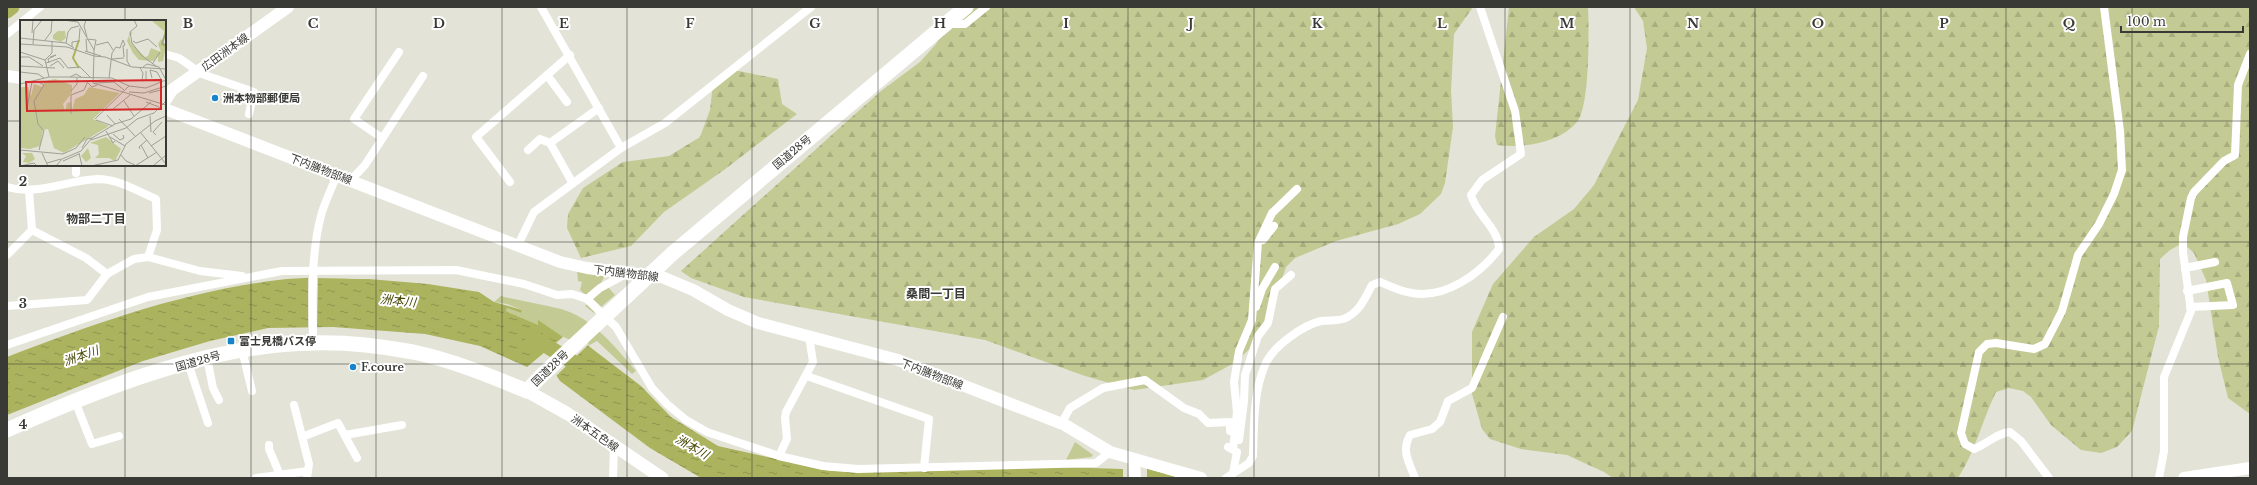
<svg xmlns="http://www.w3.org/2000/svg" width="2257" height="485" font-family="'Libre Baskerville','Noto Sans JP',serif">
<defs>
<pattern id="forest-firs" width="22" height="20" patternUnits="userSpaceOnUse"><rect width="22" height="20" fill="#c4ca93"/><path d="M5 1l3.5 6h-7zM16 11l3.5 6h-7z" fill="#a9ae7f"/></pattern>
<pattern id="water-ripples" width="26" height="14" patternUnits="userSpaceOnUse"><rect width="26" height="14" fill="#acb35e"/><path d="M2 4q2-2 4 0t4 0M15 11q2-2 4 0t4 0" fill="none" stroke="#8d934e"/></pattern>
</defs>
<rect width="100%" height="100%" fill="#e3e4d7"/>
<g fill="url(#forest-firs)">
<path d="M970,7H1473L1454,34L1451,91L1453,127L1445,183L1441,194L1420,214L1398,224L1336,241L1295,258L1286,267L1266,326L1252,347L1234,363L1203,380L1134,390L1085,376L985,340L744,297L691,278L681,271L845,123L881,91L920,62L936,44L945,29Z"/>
<path d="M1509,7H1588C1589,29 1590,106 1577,122C1558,144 1523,148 1497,145L1495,136Z"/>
<path d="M1634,7H2250V414L2228,398L2218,357L2206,280L2194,253L2183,243L2170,250L2160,259L2159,326L2132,431L2117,447L2101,453L2081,450L2051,425L2031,397L2023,391L2009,388L1996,392C1982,421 1975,452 1958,478H1613L1604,472L1567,455L1521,449L1490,439L1482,429L1472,394V332L1493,284L1534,237L1574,209L1594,185L1638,100L1647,48L1643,21Z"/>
<path d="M734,70L778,79L782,104L797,114L724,170L664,212L631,246L581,258L567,228L568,214L583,188L623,162L669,156L700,137L710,110L713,84Z"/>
</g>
<g fill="#c4ca93">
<path d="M577,270L597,272L604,277L601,283L594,288L595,293L588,297L580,290L582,282L578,281Z"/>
<path d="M607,286L615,295L594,313L585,306Z"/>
<path d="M501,296C520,301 541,304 561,309C593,318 615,347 636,371L632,374L597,341L586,347L506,311L507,308L521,313L522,310L507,304L494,302Z"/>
<path d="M1075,442L1093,455L1091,457L1066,460Z"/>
</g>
<g fill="url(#water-ripples)">
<path d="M369,279L428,284L479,292L494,302L522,310L521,313L507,308L506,311L538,325V320L563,337L527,367L480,346L425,334L333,327L268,328L210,341L143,361L7,415V357C97,323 182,292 278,280C307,276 339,279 369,279Z"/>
<path d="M582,341L641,386L671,417L718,446L830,471L874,472L1026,466L1123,469V478H701L650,448L560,381L552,369Z"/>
<path d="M1147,468L1180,478H1147Z"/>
</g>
<g fill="#e3e4d7">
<path d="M308,277H318L317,329H308Z"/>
<path d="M583,339L589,344L555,377L550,370Z"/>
</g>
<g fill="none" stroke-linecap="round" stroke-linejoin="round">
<g stroke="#acb35e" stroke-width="15">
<path d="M7,11L12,7"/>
<path d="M532,337L573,362"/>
</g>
<g stroke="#fff" stroke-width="8">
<path d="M541,7L621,148"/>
<path d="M23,21L40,7"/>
<path d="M947,24H965L986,7"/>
<path d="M7,34L21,23"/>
<path d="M165,54L179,58L202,74L254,92L249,114"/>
<path d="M547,75L567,102"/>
<path d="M382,138L354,119L399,52"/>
<path d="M550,143L572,182"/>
<path d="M528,150L540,139L550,143L599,108"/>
<path d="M76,173V165"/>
<path d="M351,180L365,165L423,76"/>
<path d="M510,182L476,137L570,55"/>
<path d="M7,187C38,196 67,180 98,179C118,179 137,191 156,199L157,230L148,257"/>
<path d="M32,230L86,258L107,274"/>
<path d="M1263,240L1274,226"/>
<path d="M518,245L534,212L621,148L665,123L811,7"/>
<path d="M7,255L32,230L29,191"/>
<path d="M2185,268L2215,262"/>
<path d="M2187,291L2227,283L2233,305L2190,307"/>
<path d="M587,299L600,288L628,273"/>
<path d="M7,306L87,300L107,274L134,259L148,257L200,271L242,276"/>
<path d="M1256,307L1262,289L1275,267"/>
<path d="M313,343C313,299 310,254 322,212C326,200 332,187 337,175"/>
<path d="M7,345L148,297L282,271L456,270L524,284L557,295L572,294L587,299L616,327L652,388L667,404L686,420L707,432L779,456L823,466L858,469L1096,463L1110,452"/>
<path d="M242,350L252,391"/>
<path d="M207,358L213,388L219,400"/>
<path d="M188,363L208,423"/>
<path d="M807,376L929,419L924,468"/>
<path d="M75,401L92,444L119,436"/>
<path d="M294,405L309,464L308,471"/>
<path d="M1061,424L1070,408L1103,388L1145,380L1184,408L1199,414L1208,423L1230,422V431"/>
<path d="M345,435L402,425"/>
<path d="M302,437L338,423L357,458"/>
<path d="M1239,440L1244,401L1245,375L1258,336L1268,323L1275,289L1291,275"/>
<path d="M269,445V449L280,475"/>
<path d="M1228,447L1237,452L1233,473"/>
<path d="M1233,449L1237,412L1234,382L1239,351L1252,320L1258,243L1272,213L1297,189"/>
<path d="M779,456L787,439L785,418L786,412L813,362L809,336"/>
<path d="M256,478L308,471L307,478"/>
<path d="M613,478L614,446"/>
<path d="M1226,478L1249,463L1253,456C1254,426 1253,393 1265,365C1272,347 1303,325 1321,321C1328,320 1336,321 1343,319C1358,314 1365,299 1372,285L1380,282C1389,286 1402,292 1412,293C1445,299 1480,274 1499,249C1499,228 1476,215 1471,195L1482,180L1521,154L1515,111L1480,7"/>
<path d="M1415,478C1409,462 1401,451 1410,435L1432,429L1440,422L1448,401L1472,388L1503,317"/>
<path d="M2049,478L2021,441L2010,432C1997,433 1987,444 1974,449L1965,444L1961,433L1979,352L1987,344L1996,343L2034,349L2045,344L2062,311L2078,255L2099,224L2114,194L2122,170L2120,131L2104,7"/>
<path d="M2159,478L2164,451V377L2191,311L2183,252V237L2191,198L2194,192L2224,161L2235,155L2238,85L2250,54"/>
</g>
<g stroke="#fff" stroke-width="12">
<path d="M7,76L21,78"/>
<path d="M165,101L172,90L288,7"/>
<path d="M165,109L560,262L587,268L662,277L693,290L728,310L758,323L898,360L1065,425L1110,452L1201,478"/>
<path d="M1134,459L1135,478"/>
<path d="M2184,478L2250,468"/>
</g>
<path stroke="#fff" stroke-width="13" d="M527,391L568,414L662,478"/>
<path stroke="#fff" stroke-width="15" d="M7,430C99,389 212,344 313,343C347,342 380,346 413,352C452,360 490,376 527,391L541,376L673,253L966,7"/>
</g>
<path fill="none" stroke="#393a35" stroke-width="1" stroke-opacity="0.55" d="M125,7V21M251,7V478M376,7V478M502,7V478M627,7V478M752,7V478M878,7V478M1003,7V478M1128,7V478M1254,7V478M1379,7V478M1505,7V478M1630,7V478M1755,7V478M1881,7V478M2006,7V478M2132,7V478M7,121H21M165,121H2250M125,165V478M7,242H2250M7,364H2250"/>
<g fill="#1683cd" stroke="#fff" stroke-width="1.5">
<circle cx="215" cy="98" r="4"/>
<rect x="227" y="337" width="8" height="8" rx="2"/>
<circle cx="353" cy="367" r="4"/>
</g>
<g text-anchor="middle" stroke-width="4" stroke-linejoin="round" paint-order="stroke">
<g font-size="11" fill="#393a35" stroke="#fff">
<text transform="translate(225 52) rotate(-36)" y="4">広田洲本線</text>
<text transform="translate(792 152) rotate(-40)" y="4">国道28号</text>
<text transform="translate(321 169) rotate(21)" y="4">下内膳物部線</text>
<text transform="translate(626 273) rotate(7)" y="4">下内膳物部線</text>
<text transform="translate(198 361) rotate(-16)" y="4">国道28号</text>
<text transform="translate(550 368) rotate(-44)" y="4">国道28号</text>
<text transform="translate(932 374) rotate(21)" y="4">下内膳物部線</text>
<text transform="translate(595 433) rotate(35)" y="4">洲本五色線</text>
</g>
<g font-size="11" font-weight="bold" fill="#393a35" stroke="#fff" text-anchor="start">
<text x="223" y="102">洲本物部郵便局</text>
<text x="239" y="345">富士見橋バス停</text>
<text x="361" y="371">F.coure</text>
</g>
<g font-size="12" font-weight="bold" fill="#393a35" stroke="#fff">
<text x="96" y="223">物部二丁目</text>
<text x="936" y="298">桑間一丁目</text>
</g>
<g font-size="12" font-style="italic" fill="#454804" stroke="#fff">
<text transform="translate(398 301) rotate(6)" y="4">洲本川</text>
<text transform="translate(81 356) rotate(-19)" y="4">洲本川</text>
<text transform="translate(692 447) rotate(30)" y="4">洲本川</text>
</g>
</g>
<g transform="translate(20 20)">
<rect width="146" height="146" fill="#e3e4d7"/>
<path d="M38,11H45L46,18L41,22L33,19V15Z" fill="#c4ca93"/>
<path d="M131,0H146V22L144,11ZM110,12L113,13L109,16L111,23L125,37L128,36L131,28L141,32L138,24L141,19L146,26L143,41L138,42V36L133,41L119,40L113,33L107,21ZM35,59L52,65V73L43,84L45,92L47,83L51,82L52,91L55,79L64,75L69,67L100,73L73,99L89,106L44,133L34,128L28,109L23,110L20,126L10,129L1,128L0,67H8L11,76L14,64L22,67L25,61ZM86,117L101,129L95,141L89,138H75L79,134L78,125L70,123ZM2,133H12L15,139L9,143L3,142L6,136Z" fill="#c4ca93"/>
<path d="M68,128L71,138L66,142L61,136Z" fill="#c4ca93"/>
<path fill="none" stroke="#acb35e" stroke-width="2" d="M146,11L142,24L146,26M59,20L53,38L59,48"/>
<path fill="none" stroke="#9fa096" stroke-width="1" d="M43,0L58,2L74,30V36L85,37L112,47L146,49M66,0L64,6L67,17M114,0L117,6L110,12L112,23L122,36L136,46M12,13L13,0M146,13L142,23L146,25M0,18L46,23L54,28M66,19L67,32M67,19L76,20L74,30M25,20L31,12L32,0M113,21L116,23L128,19L137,27M46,23L48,12L51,8L59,6M0,24L47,27L74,36L73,63L146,85M13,24L14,10L22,0M76,25L88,22L93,30M52,27V22L59,21L60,8M107,29V41L110,46M65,31L81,36M0,32L25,40L29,57M0,37H9L23,46M92,39L104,38M25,40L32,33V21M26,43L40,38L48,48L60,47L70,57M29,43L28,39L36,35L30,37M133,43L140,32M0,46L35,48M30,46L38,41L44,48M123,47L127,44L139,47L146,60M120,48L123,53L122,61L126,60V51M0,52L18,54L24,58M50,57L56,54L61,57M89,58L92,33L96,27L100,28L103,20L105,25L103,26L104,37M132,58L130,50L137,52L142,61M17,61L24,65L14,81L18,104L24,111L19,130M67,62L72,67L77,65M75,63L94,62L104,70M0,64L29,57H47L92,58L109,66M51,71L57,64V58M109,72L124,73L146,66M129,73L141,70M104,81L114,96M126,82L139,87M7,88L12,62M92,90L110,75M51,94V75L64,70L68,61M87,95L95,104M130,96L131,112M75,99L109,66L126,68L146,60M99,99L116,117M76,100L93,106M86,111L93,123L95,121M121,113L146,144M93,114L100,120L104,118L103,115M136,115L133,112L142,102M90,117L105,126M71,120L106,108L117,99L134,93L146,81M121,125L128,138M131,126L146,116M62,128L67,119L72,118M120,129L119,127L127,120M0,130L43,134L56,128L65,117M22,133L28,146M59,133L62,146M101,135L106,141L115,145M43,141L59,134M27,143L41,139M0,146L14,143L17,146M36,146L42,139L61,131L72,118L95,104L111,99L131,82M71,146L98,140L106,124L135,101L146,96M115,146L137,132M133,146L146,135"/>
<path fill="#d62828" fill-opacity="0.15" stroke="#d62828" stroke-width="2" d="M141,60V89L7,91L6,62Z"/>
<rect width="146" height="146" fill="none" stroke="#393a35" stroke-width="2"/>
</g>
<g font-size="13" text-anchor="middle" font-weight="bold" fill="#393a35" stroke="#fff" stroke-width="4" stroke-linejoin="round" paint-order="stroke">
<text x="188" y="28">B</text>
<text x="313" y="28">C</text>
<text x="439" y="28">D</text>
<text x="564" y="28">E</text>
<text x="690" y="28">F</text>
<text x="815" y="28">G</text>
<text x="940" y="28">H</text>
<text x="1066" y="28">I</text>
<text x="1191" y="28">J</text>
<text x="1317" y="28">K</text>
<text x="1442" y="28">L</text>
<text x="1567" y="28">M</text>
<text x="1693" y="28">N</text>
<text x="1818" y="28">O</text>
<text x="1944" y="28">P</text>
<text x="2069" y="28">Q</text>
<text x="23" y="186">2</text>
<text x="23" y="308">3</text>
<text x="23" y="429">4</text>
</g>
<rect width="2257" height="485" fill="none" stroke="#393a35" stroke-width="16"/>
<path d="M2121 26v6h122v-6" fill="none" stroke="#393a35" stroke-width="2"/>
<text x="2127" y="26" font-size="12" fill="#393a35" stroke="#ffffff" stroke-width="3" paint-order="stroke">100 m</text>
</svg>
